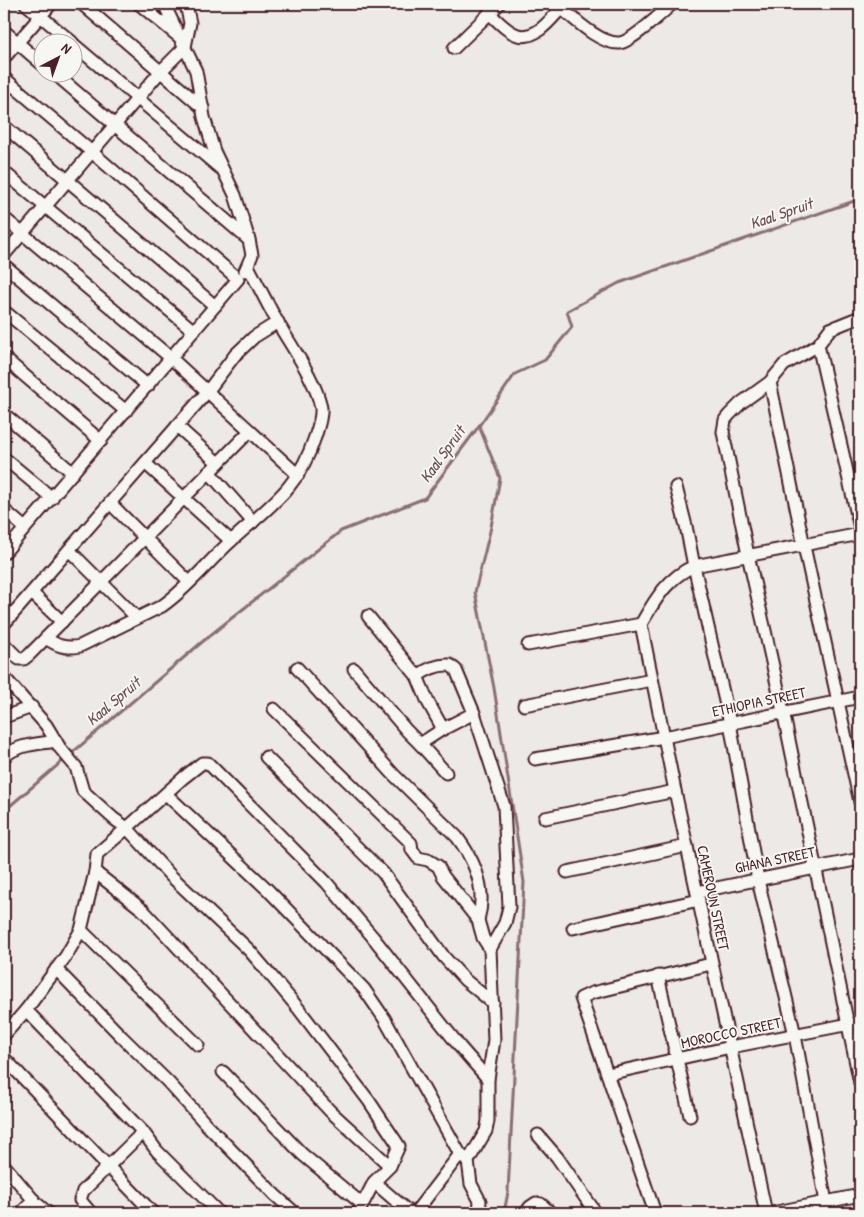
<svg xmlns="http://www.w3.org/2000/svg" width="864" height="1217" font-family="'Patrick Hand',sans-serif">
<rect width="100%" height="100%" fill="#ece9e6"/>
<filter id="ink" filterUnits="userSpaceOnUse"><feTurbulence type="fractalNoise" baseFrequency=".02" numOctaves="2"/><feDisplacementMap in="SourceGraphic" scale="10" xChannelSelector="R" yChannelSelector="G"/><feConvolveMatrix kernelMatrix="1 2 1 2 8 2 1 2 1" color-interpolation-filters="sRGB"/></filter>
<g filter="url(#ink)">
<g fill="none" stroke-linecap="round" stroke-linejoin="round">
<g stroke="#886e73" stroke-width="3">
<path d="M479,426L500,478L491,527L475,592L494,688L524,882L508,1192L504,1213"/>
<path d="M4,811L208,637L341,531L425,498L479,426L515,374L545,360L572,327L567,311L619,283L860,199"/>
</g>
<g stroke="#4a1f2b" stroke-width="15">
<g id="minor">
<path d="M26,4L72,42"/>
<path d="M82,4L203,108"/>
<path d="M139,4L178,36"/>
<path d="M164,4L196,71L204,117L214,151L235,195L249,240L252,255L245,271"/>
<path d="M556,4C571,16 600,45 620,43C632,41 662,13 672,4"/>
<path d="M489,13C497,20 507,32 518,35C538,40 553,16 565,4"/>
<path d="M4,31L42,64"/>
<path d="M72,43L220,168"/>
<path d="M454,48L499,4"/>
<path d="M4,58L51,4"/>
<path d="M53,72L249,240"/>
<path d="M4,78L93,153L238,279L4,553"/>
<path d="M4,126L215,306"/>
<path d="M4,172L194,331"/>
<path d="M4,218L171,358L298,475"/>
<path d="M4,255L160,72L185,47L190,23L186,4"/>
<path d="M4,265L148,386"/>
<path d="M4,311L126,411"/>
<path d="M860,317L830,329L818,345L784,365L770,382L741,403L729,415L725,420L723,432L748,555L783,711L860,1083"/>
<path d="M818,345L860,528"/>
<path d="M4,358L101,441"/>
<path d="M770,382L804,546L860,802"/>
<path d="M4,414L73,473"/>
<path d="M177,426L218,463"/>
<path d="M4,458L52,498"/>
<path d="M145,463L231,541"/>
<path d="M209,472L253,522"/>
<path d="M676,487L686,526L694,566L730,723L758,880L795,1035L828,1213"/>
<path d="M110,503L189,582"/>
<path d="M4,510L25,528"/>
<path d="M69,550L137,618"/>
<path d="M32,593L62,622"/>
<path d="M368,616L417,676C427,669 438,664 450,665L456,670L474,713L504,806L509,907L505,923L490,949L494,1040L488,1079V1121L486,1131L468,1161L471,1184L480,1201L479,1213"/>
<path d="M4,624L207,392L235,355L254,337L278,322"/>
<path d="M46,638C57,646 66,649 80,646L162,606C188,588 208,562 231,541C269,506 298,490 315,437C318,428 322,417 321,408C317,382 291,346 278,323C268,305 258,285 248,266"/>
<path d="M4,644L19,659H24L29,655L250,431"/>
<path d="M528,645L641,624"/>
<path d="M297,668L394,775L457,837C475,861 487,890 478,920"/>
<path d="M354,669L407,731L420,744L443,729"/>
<path d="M417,676L428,702L443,729L474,713"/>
<path d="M4,677L46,725L60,748L76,767L83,791L114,819L127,828L97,854L95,872L81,930L66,956L26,1010L4,1035"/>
<path d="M524,705L652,680"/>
<path d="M274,709L411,843L412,850L418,858L428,860L438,866L443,876L478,920L483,938L490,949"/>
<path d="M4,717L32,707"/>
<path d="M420,744L446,773"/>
<path d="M4,757C17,744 39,744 56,741"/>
<path d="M266,757L383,873L444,957L465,980L493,1003"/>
<path d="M535,759L664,737L860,697"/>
<path d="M166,794L267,889L364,989L384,1018L460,1154L468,1161"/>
<path d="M545,818L675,791"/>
<path d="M95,872L143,910L330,1111L390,1166"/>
<path d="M567,872L687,846"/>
<path d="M697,892L860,859"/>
<path d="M573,928L699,900"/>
<path d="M81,930L198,1045"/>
<path d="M56,969L122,1037L168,1082L205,1123L275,1195L295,1213"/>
<path d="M658,976L690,1116"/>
<path d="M26,1010L143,1132L157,1151L219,1213"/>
<path d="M4,1058C54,1110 103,1161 153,1213"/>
<path d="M223,1072L302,1154L362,1204"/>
<path d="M608,1074L731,1047L860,1022"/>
<path d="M538,1135L557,1157L596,1213"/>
<path d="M4,1165L36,1203L48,1213"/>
<path d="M21,1213L34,1200"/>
<path d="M91,1213L80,1200L83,1191L143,1132"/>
<path d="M358,1213L374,1182"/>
<path d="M410,1213L374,1182L390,1166L399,1146L369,1101L298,1008L273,978L249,950L170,875L127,828L183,778L202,763H208L326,882L372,936L460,1047L488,1079"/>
<path d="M415,1213L460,1154"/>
<path d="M526,1213L530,1207L536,1203L541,1204L551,1213"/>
<path d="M655,1213L581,998L592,993L711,964"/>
<path d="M766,1213L675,791L641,624C655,600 667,578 694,566L860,534"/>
<path d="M772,1213L860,1195"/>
</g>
</g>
<use href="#minor" stroke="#f6f6f2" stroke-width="11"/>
</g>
</g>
<g text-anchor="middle" stroke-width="4" stroke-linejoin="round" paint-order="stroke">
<g font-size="15" fill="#4a1f2b" stroke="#f6f6f2">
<text transform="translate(759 702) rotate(-12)" y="5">ETHIOPIA STREET</text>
<text transform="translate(775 860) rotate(-12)" y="5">GHANA STREET</text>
<text transform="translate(713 898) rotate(78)" y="5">CAMEROUN STREET</text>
<text transform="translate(731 1033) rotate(-12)" y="5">MOROCCO STREET</text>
</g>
<g font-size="16" font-style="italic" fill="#6e4d55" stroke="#f6f6f2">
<text transform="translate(781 213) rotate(-19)" y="6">Kaal Spruit</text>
<text transform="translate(442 454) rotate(-54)" y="6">Kaal Spruit</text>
<text transform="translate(113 701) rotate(-40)" y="6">Kaal Spruit</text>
</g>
</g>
<rect width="864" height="1217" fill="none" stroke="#f6f6f2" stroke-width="20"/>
<rect x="10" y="10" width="844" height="1197" fill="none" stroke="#4a1f2b" stroke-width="2" filter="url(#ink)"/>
<g transform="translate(58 58) rotate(41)"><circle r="24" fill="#f6f6f2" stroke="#b1a0a2"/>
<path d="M0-4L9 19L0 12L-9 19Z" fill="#4a1f2b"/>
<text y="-8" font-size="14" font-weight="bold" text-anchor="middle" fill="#4a1f2b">N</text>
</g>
</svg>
